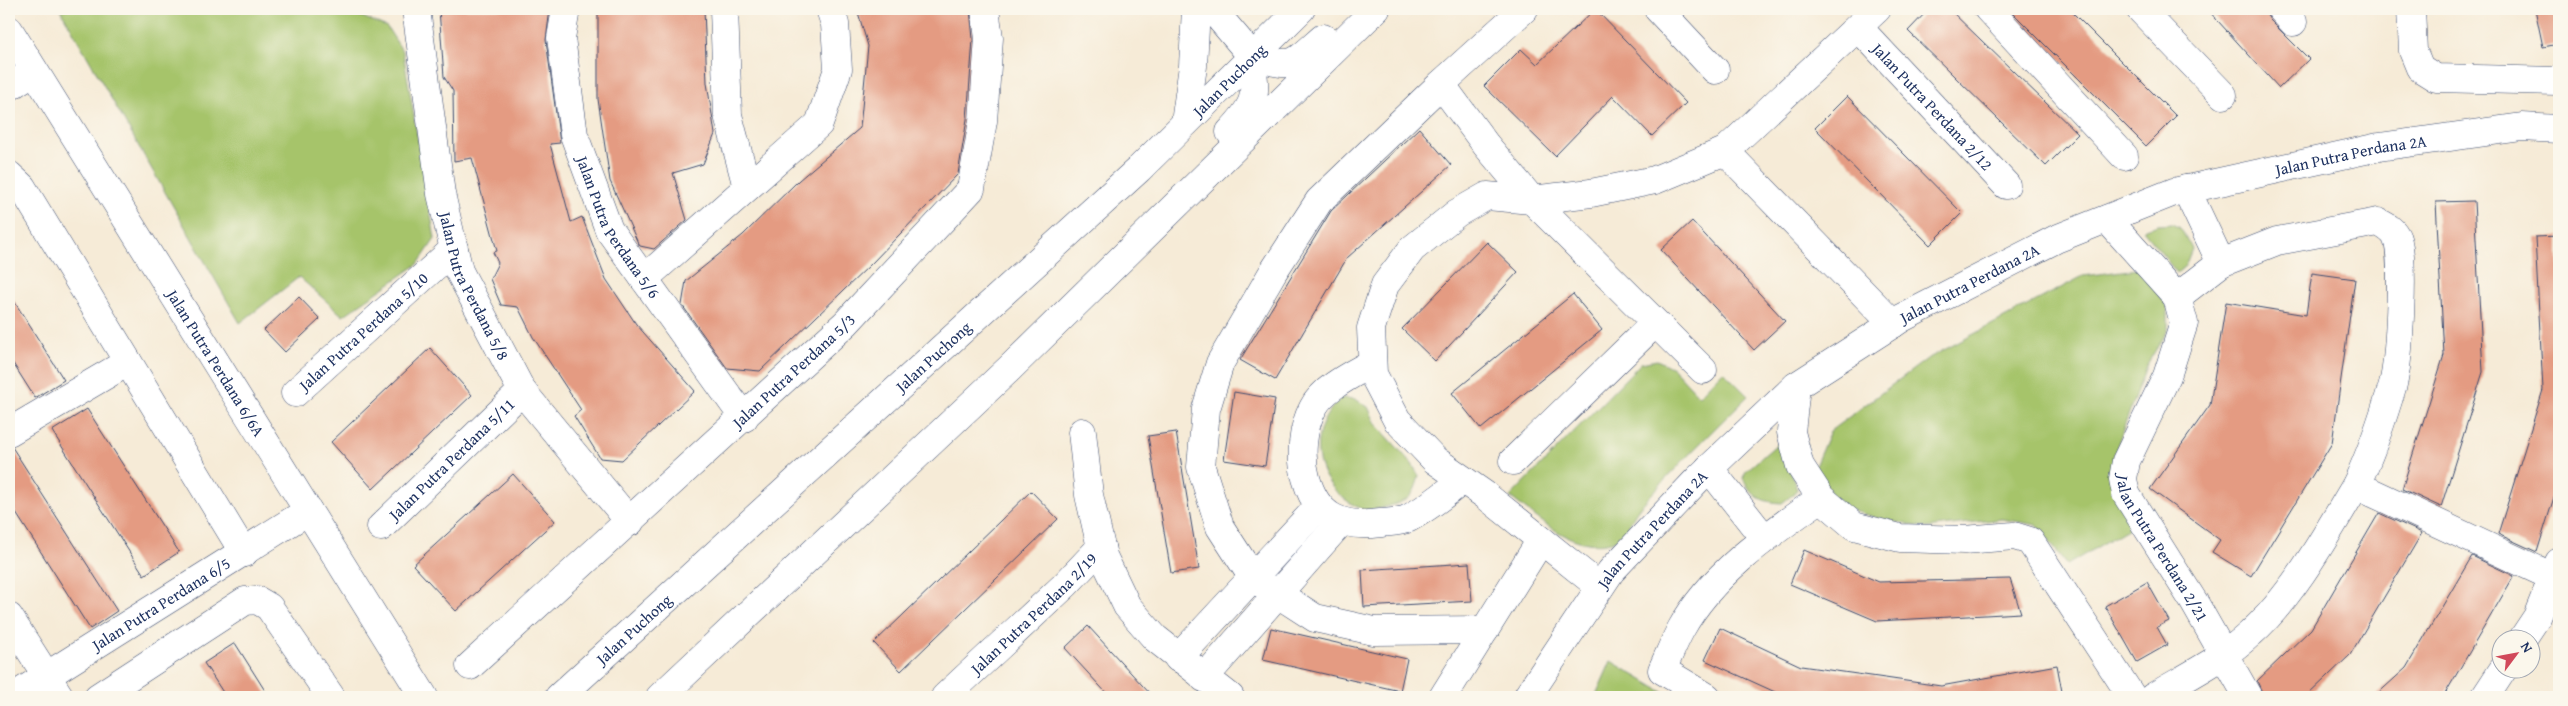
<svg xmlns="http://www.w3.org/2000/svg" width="2568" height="706" font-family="'Gentium Book Plus',serif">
<rect width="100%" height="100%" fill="#fbf7ec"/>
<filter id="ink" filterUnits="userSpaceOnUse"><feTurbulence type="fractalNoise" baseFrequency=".02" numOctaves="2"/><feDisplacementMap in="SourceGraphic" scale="10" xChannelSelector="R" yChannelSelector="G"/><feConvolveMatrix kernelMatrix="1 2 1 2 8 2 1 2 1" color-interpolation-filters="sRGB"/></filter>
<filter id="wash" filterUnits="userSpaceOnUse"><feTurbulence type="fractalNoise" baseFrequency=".0096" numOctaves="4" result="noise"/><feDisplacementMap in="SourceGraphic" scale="20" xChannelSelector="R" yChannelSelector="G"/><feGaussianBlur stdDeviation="1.12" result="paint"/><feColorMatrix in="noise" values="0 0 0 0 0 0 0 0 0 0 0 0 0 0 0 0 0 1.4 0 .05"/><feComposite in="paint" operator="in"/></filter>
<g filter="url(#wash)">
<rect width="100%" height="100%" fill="#f6ebd7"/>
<g fill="#a6c46b" stroke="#607a64">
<path d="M60,9H343L387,27L403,52L435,239L418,264L343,316L299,277L240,323Z"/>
<path d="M2172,224L2181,229L2192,249L2185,266L2177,273L2143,230L2158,225Z"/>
<path d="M2145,268L2168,309V330L2146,366L2113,458L2131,527L2067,565L2037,525L2002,519L1926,528L1880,519L1848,509L1832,495L1815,466L1830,431L1927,359L2083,276Z"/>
<path d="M1657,360L1673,368L1699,396L1723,371L1748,396C1710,433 1674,469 1639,508C1630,519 1626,538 1611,542C1573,552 1538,518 1510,497L1641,363Z"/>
<path d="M1341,398L1355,399L1368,407L1376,424L1412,464L1419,476C1417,484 1414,494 1407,499C1397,505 1369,513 1359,508C1313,485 1303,433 1341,398Z"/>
<path d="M1777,444H1782L1797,489L1795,493L1782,503C1761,502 1752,497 1743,478L1746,471Z"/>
<path d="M1611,661L1671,697H1595Z"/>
</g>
<g id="blocks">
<g fill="#e49b82">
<path d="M439,9H550L546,40L560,143L550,144L571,222L582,217L606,279L636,324L695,391L622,460L600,458L574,416L581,410L533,337L518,307L501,305L490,279L498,263L493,252L497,251L472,158L454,161L453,91L444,77Z"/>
<path d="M598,9H704L707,83L715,134L703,164L673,173L687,220L654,249L640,246L638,243L610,181L598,99Z"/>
<path d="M857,9H970L973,39L967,119L958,174L871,264L760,371L727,368L682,305L686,281L743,235L799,180L860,128L868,46Z"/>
<path d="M1595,9L1686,103L1652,136L1613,96L1555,156L1484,86L1521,49L1537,64Z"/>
<path d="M1929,9H1949L2078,134L2046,166L1908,31Z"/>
<path d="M2009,9H2069L2176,116L2146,146Z"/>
<path d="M2207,9H2263L2270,20L2309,59L2279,88Z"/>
<path d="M2535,9H2559V44L2543,47Z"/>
<path d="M1847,96L1962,213L1930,245L1815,128Z"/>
<path d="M1419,128L1451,165L1347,258L1275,380L1240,360L1331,211Z"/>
<path d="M2474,201L2483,372L2441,507L2402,489L2444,355L2436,202Z"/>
<path d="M1692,221L1785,321L1754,350L1661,250Z"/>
<path d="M2559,236V481L2537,552L2498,534L2543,390L2535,237Z"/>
<path d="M1487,242L1518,272L1435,361L1402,329Z"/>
<path d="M2312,273L2355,279L2332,443L2251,576L2212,552L2220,540L2150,489L2210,405L2226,302L2306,315Z"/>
<path d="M9,293L64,380L35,398L9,357Z"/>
<path d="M1573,294L1602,330L1481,429L1452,393Z"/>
<path d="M299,297L320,319L285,352L264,330Z"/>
<path d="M430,348L472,395L373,489L331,442Z"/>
<path d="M1234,392L1275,399L1265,466L1224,460Z"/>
<path d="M87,409L179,552L144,575L52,431Z"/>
<path d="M1176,432L1199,569L1171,573L1148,436Z"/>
<path d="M12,447L117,611L90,629L9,502V448Z"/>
<path d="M513,474L555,521L456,611L413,565Z"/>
<path d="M1031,491L1058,519L901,671L874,643Z"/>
<path d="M2379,513L2422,533L2350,655L2306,697H2264L2257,681L2311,629Z"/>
<path d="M1804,550L1879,582L2010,579L2021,613L1877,621L1790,584Z"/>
<path d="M2472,556L2514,576L2445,694L2442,697H2374L2406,668Z"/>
<path d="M1469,563L1472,601L1364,607L1362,570Z"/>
<path d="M2147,582L2169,621L2157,627L2167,645L2137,662L2105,606Z"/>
<path d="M1088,626L1153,697H1110L1065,648Z"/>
<path d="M1271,628L1407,659L1400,691L1263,660Z"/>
<path d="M1720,628L1801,666L1941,686L2057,665L2063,697H1786L1705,660Z"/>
<path d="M235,643L269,697H226L204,663Z"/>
</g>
</g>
</g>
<g filter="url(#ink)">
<use href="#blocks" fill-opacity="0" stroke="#3c4b70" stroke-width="1"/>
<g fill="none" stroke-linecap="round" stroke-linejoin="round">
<g stroke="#3c4b70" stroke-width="29">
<g id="minor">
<path id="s1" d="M416,9L441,194L459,271L522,391L630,522"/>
<path id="s2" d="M566,9L561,38L574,135L609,230L744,418"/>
<path d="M724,9L728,115L747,187"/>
<path d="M1212,9L1251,55"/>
<path d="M1658,9L1715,70"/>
<path d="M1988,9L2124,156"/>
<path d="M2140,9L2223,95"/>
<path d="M2281,9L2293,22"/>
<path d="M2411,9L2413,51L2420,68L2436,78L2559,81"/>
<path id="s3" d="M1858,27L2006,185"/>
<path id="s4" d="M9,30L424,697"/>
<path d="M1441,84L1486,145L1532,200L1703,370"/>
<path d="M9,87L34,71"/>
<path d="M1725,151L1893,324"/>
<path d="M9,175L22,187L244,553"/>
<path d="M2186,189L2221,263"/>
<path id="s5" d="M2107,219L2177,297L2184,323L2167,376L2126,461L2123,479L2126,494L2194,602L2248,697"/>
<path d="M644,279L819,124L838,69L835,24L830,9"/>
<path d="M1372,363C1353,374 1323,388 1313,408C1302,428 1300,457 1306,478C1317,518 1342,528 1381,523C1389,522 1399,522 1407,519C1427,509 1445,494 1463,480"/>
<path d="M1796,386L1791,432L1800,466L1821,498L1854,526L1900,538L1964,540L2014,536L2030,541L2132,697"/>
<path id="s6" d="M295,393L454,249"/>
<path d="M9,432L128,362"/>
<path d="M1082,432L1089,495L1103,556L1127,606L1155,638L1230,697"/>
<path d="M1513,461L1655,323"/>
<path d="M1709,468L1764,538"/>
<path d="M2356,485L2553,577"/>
<path id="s7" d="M381,527L522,391"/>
<path d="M1600,587L1485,495L1435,460L1397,420L1373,374L1371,328L1385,285L1412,249L1457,213L1487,196L1532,200L1591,193L1655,180L1725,151L1877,9"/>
<path d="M9,617L60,697"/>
<path d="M1485,630L1374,631L1315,618L1253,578L1220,527L1201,467L1206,409L1220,363L1273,272L1319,201L1441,84L1524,9"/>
<path d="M2523,638L2537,617L2559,562"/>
<path d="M1178,658L1319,506"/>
<path id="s8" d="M470,666L846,323L971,189L983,121L989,38L985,9"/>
<path d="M1204,678L1340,523"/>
<path id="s9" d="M13,697L308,511"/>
<path d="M98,697L245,601L257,600L269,607L331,697"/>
<path id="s10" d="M945,697L1065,585L1101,547"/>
<path d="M1443,697L1541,540"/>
<path id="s11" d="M1527,697L1611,571L1698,479L1796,386L1902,318L2056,239L2174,192L2379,147L2522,127L2559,129"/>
<path d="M1707,697L1662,670C1668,657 1674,642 1681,629C1712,573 1770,534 1821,498"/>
<path d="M2153,697C2186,677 2222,660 2251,633C2293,596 2327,533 2356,485C2371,453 2383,418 2393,384C2399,362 2405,259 2397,239C2394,230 2386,226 2378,222L2277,241L2221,263L2177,297"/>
<path d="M2485,697L2504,668"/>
</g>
</g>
<g stroke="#3c4b70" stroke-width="29">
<g id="major">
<path d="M1185,123L1193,66L1196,9"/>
<path d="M1230,132C1259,101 1256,96 1251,55C1294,69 1291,66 1323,38"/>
<path id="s12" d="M559,697L1139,169L1301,9"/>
<path d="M660,697L1010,368L1376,9"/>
</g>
</g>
<use href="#minor" stroke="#fff" stroke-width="28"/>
<use href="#major" stroke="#fff" stroke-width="28"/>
</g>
</g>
<g text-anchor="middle" stroke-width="4.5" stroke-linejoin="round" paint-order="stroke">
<g font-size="16" fill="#1b2f5e" stroke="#fbf7ec">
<text dy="6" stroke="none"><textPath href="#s12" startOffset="911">Jalan Puchong</textPath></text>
<text dy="6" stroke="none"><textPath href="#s3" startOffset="109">Jalan Putra Perdana 2/12</textPath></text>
<text dy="6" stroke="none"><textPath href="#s11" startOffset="1020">Jalan Putra Perdana 2A</textPath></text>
<text dy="6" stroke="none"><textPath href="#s2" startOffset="230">Jalan Putra Perdana 5/6</textPath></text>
<text dy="6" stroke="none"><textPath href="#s11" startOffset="615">Jalan Putra Perdana 2A</textPath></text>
<text dy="6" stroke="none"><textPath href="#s1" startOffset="285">Jalan Putra Perdana 5/8</textPath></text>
<text dy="6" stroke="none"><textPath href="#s6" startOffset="92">Jalan Putra Perdana 5/10</textPath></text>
<text dy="6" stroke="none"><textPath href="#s12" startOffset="506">Jalan Puchong</textPath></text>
<text dy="6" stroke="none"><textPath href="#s4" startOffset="392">Jalan Putra Perdana 6/6A</textPath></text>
<text dy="6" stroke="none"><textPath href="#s8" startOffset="438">Jalan Putra Perdana 5/3</textPath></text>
<text dy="6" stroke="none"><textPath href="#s7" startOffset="98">Jalan Putra Perdana 5/11</textPath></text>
<text dy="6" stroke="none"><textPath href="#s11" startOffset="210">Jalan Putra Perdana 2A</textPath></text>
<text dy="6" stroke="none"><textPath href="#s5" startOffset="380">Jalan Putra Perdana 2/21</textPath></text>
<text dy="6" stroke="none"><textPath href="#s9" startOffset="175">Jalan Putra Perdana 6/5</textPath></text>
<text dy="6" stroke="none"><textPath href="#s10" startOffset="122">Jalan Putra Perdana 2/19</textPath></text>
<text dy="6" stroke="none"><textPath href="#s12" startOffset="101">Jalan Puchong</textPath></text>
</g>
</g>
<rect width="2568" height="706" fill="none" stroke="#fbf7ec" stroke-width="30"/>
<g transform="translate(2516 654) rotate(58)"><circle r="24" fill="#fbf7ec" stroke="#a1a7b3"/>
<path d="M0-4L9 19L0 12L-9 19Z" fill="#d1495b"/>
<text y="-8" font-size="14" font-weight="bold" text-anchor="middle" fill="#1b2f5e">N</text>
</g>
</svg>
